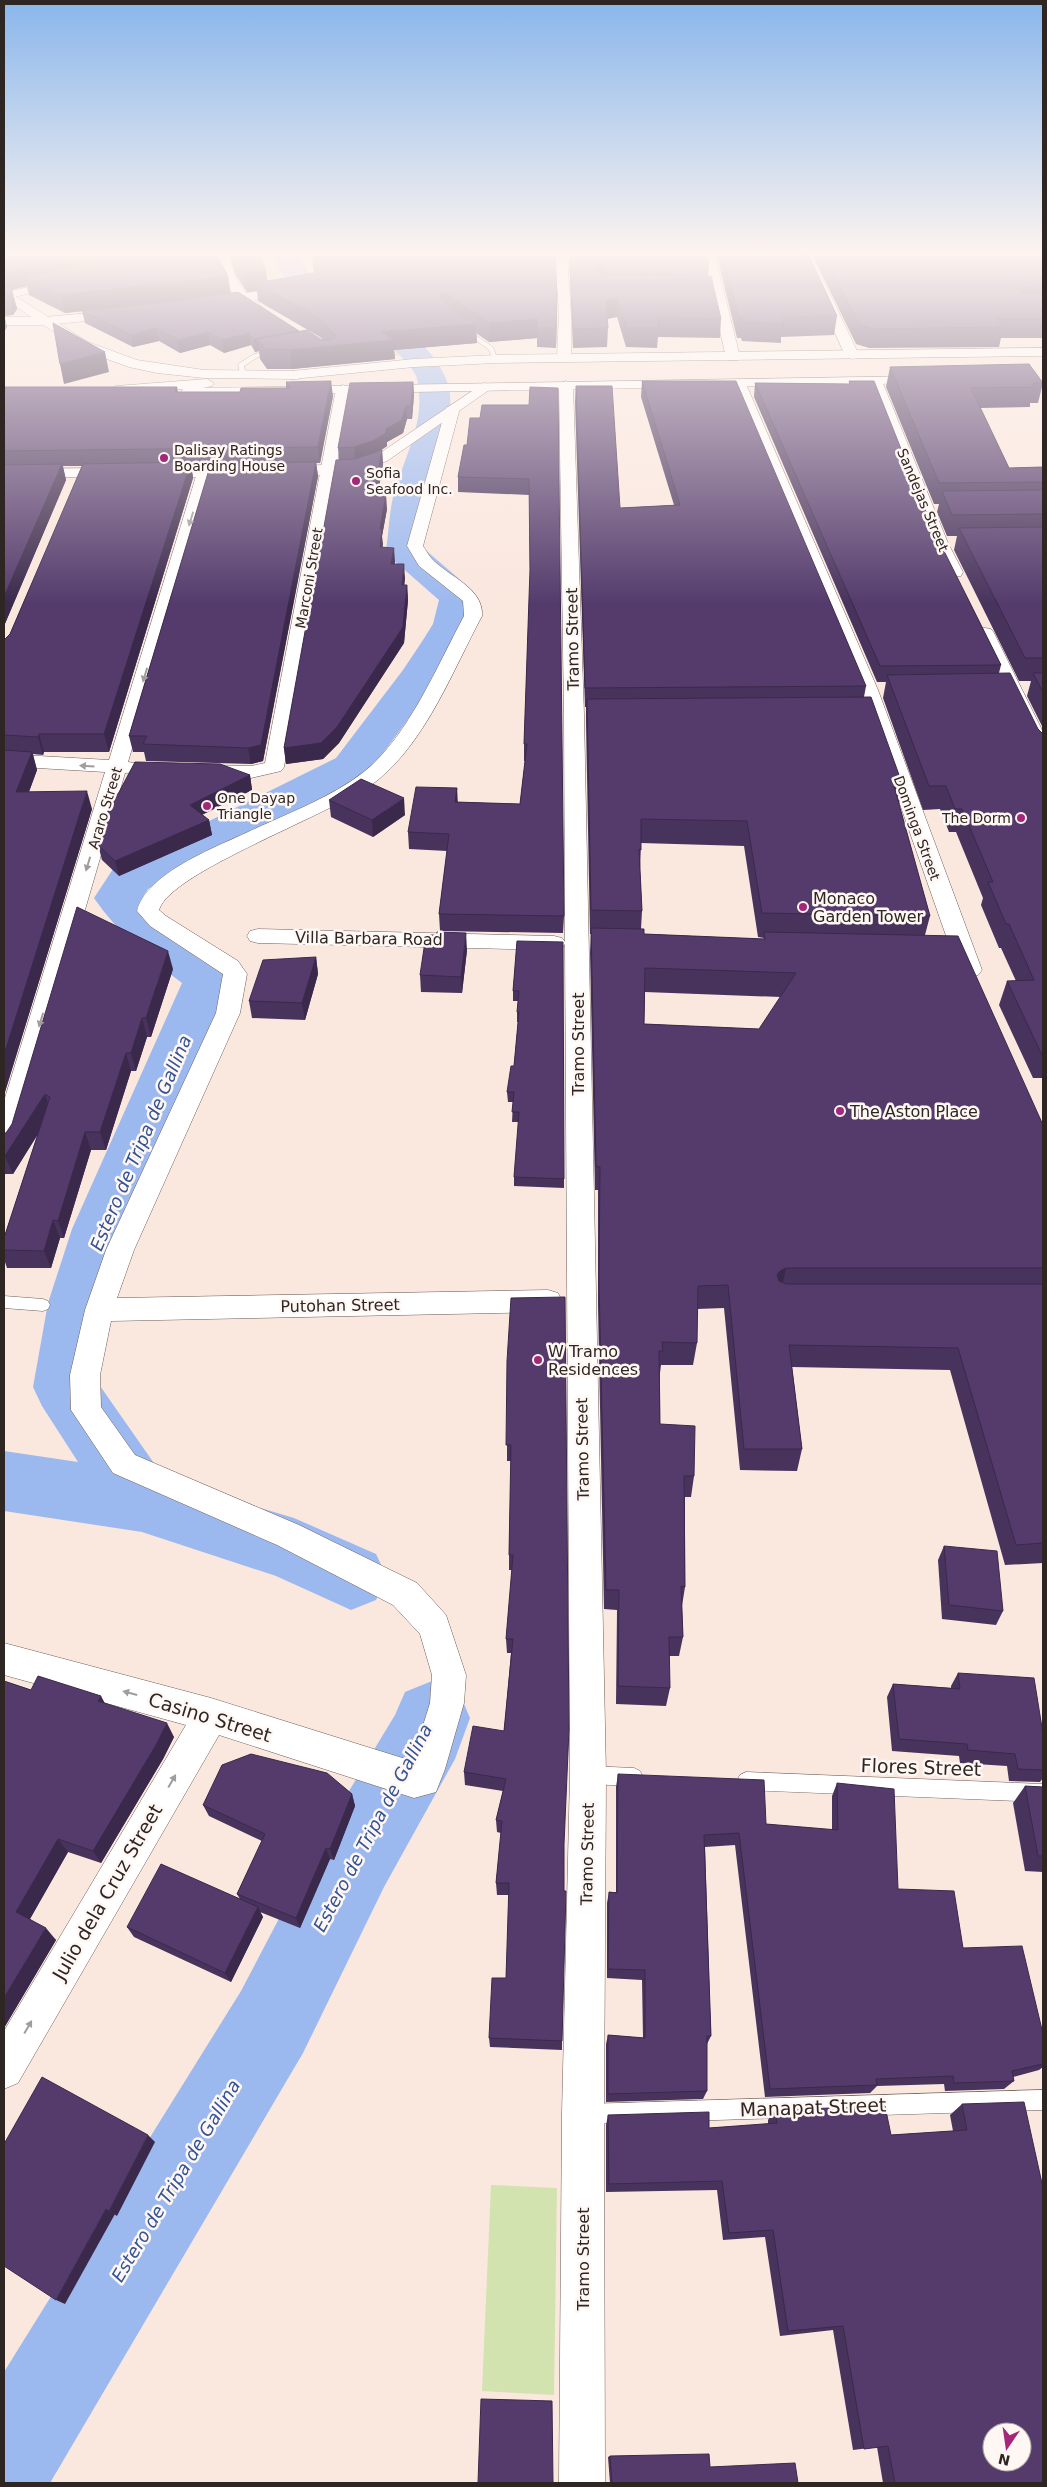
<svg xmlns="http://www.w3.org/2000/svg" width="1047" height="2487" font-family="'DejaVu Sans',sans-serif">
<rect width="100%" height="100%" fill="#fae7de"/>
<g fill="#d2e3af">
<path d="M259,256H277L282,279L363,321L408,355L393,356L267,282Z"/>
<path d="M491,2185L557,2188L554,2395L482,2391Z"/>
</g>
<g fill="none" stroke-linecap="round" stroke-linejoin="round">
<g fill="#9cb9ef" fill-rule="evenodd">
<path d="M274,256H300C311,289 347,294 375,309C404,323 447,361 450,394C453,428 436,462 428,494C424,512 425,530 422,547L472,590L478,598L471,624L463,640L433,686L366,776L148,889L143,897L178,931L228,966L235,978L132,1229L110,1303L98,1383L165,1479L294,1518L376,1554L387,1577L376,1600L351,1610L276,1576L142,1532L4,1511V1451L78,1462L42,1406L33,1387L48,1303L72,1229L182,983C148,958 118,933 94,898L113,869L336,758L403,670L423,640L433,624L439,600L391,558L386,550C389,531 389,512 394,493C403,462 422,428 419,394C419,387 418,378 414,372C403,355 372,329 354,320C321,304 286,295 274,256Z"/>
<path d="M432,1681L459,1692L470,1718L455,1759L384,1887L303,2053L50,2483H4V2372L241,1991L326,1829L395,1715L405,1692Z"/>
</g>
<g stroke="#6f5f57" stroke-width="1">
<g id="lane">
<path d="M460,327H464L493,347L498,360H494L488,349L460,329Z"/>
<path d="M277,350L279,353L258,357L244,366L246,374L243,376L240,374L238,364L254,354Z"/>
<path d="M4,1296L43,1299L48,1301L50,1305L48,1309L43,1311L4,1308Z"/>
<path d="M588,1766L634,1768L640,1771L643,1777L640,1783L634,1786L588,1784L582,1781L579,1775L582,1769Z"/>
<path d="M746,1772L1043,1784V1802L746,1790L740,1787L737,1781L740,1775Z"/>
<path d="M1043,2090V2110L587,2124L580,2121L577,2114L580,2107L587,2104Z"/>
</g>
</g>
<g stroke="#6f5f57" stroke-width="1">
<g id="street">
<path d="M218,256H230L236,279L246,293L286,287L292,291L286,295L254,300L262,307L256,311L241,302L205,306L203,303L205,300L234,295L223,279Z"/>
<path d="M555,256H567L571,314V357L564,361L557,357L559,314Z"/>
<path d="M800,256H812L859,355L857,358L852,359L845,355Z"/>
<path d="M66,278L72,282L70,285L4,299V293Z"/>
<path d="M122,310L128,314L127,317L46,325L40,321L46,317Z"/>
<path d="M875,377L882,381L948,543L963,572L961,576H949L932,543L868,381Z"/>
<path d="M739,380L746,384L878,690L982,970L978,975L970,977L962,975L958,970L860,690L732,384Z"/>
<path d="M566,381L573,385L584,715L606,1775L604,2114L605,2483H559L562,2114L570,1775L565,944L562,948L554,950L258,943L250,941L247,936L250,931L258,929L554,936L562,938L565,942L564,715L559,385Z"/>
<path d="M343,385L350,389L284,767L281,771L251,778L198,775L195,771L198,767L205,765L251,766L265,763L336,389Z"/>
<path d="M453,404L460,408L423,546C426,550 429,556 432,559C449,577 484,588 482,616C453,670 427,739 379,779C340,812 170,871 159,910L166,916L238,961L247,974L240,1013L134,1250L117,1298L548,1290L558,1293L562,1301L558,1309L548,1312L111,1321L100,1375L101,1407L135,1455L299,1525L417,1583L446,1615L466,1675L464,1703L445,1769L436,1792L414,1798L219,1735L18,2083L4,2089V2031L186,1725L4,1675V1643L211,1698L412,1761L430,1703L432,1675L420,1634L393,1605L277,1545L113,1473L71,1410L70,1375L85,1310L106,1250L216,1013L223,974L150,926L137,911C147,873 214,848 248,832C286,814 331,798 365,771C409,735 437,666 464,616L463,601L419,566L407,546L446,408Z"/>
<path d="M205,468L213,473L128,762L141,764L144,768L141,772L125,773L17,1142L13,1149L4,1151V1101L105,772L4,766V754L109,760L197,473Z"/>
<path d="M985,628L991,629L994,633L1043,732V757L1036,755L1033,751L976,633L979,629Z"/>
</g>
</g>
<g stroke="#6f5f57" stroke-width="1">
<g id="secondary">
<path d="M703,256H715L740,357L738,360H728L726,357Z"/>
<path d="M4,289L88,342L137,360L204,370L298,371L305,375L298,379L204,378L157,373L129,367L93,354L43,325H4V317H31L4,298Z"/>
<path d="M484,383L491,387L489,390L387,461L361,469L329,475L155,478L147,473L155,468L329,465L354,462L377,455Z"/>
<path d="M115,468L120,470L123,473L120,476L4,479V469Z"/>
</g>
</g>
<g stroke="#6f5f57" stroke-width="1">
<g id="primary">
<path d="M1043,348V356L496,363L414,367L292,379L285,375L292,371L414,359L496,355Z"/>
<path d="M925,376L932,380L930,383L188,396L183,395L181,392L183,389L116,394L109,390L116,386L207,379L214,383L212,386L203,388Z"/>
</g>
</g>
<g stroke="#a0928c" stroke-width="1" stroke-dasharray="2 1" stroke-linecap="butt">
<path d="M267,256L271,273"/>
<path d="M298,256L308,277"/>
</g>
<use href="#lane" fill="#fff" fill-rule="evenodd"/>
<use href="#street" fill="#fff" fill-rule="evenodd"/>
<use href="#secondary" fill="#fff" fill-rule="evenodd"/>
<use href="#primary" fill="#fff" fill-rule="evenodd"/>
</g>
<g fill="#48335d" fill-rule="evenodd">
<path d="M4,256L231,293L299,332L323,340L320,337L258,301L257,291L247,292L235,274L230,256H260L266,271L267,281L314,273L312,256H555L557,314L556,348L537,347V338L489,342L476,333L477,343L394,350L395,359L292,369H267L260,359L259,351L255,352L251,345L224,353L210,345L180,353L159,341L133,347L85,323L82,311L65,313L29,295L27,286L11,290H12L17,309L13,315L4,316L7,327L4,332ZM194,299L177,301L128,306L152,303Z"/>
<path d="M569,256H707L709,265L708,276L721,319L720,338L658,337L657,348L626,347L617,317L607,319L608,328L607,347L573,348Z"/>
<path d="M717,256H809L837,316L834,335L781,337V343L742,341L741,338H737Z"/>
<path d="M813,256H1043V338H1001L999,347L869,348L856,344Z"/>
<path d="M890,367L1043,383L1038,403H1030V407L980,408L1009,468L1043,467V728L1027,696L1031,681H1019L954,550L957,536H947L937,512L939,504H934L886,387Z"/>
<path d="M642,381L866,686L864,697L903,786L899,805L930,916L925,935L1043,1125V1563L1005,1565L950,1370L792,1367L802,1449L797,1471L740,1470L724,1308L697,1309V1343L693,1365H661L660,1373V1424L694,1476L691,1497H685V1587L682,1606L683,1637L679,1656H669L670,1688L666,1706L616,1704L617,1610L604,1609L598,1305V1190H595L590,952L591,934H590L586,723V707H585L575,402L576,386L620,508L674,505L641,397ZM641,843L744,846L758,937L764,938L763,939L644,934L641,929L642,911L640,871ZM645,992L781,997L759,1029L644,1024Z"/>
<path d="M849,381L933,529L1001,665L999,673L1038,729L1043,734V1078H1033L999,1005L1007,981H1016L1001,948H999L981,905L983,898L956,832H949L940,809L923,810L883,698L886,682H877L754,397L755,383L849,384Z"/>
<path d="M286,382L333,396L320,463H316L318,476L263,761L251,764L146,761L144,752H133L129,736L211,464H191L193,478L109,752H44L43,755L33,754L37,770L29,792L92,809L4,1095V640L10,634L82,466H63L66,480L4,626V387H177L178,392H240L286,388Z"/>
<path d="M413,382L414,395L412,419H407L403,433L387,442V446L380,451L382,450L383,464L378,494L387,509L382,536V548L395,562L394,564L405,578L404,585H407L408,600L404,643L339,743L323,759L286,764L284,748L339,460L338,448Z"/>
<path d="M529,405L564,916L563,933L440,931L439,914L447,851L409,849L408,832L457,788V802L520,804L525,761H524V744L530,575L529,495L458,492V477L467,445L480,418Z"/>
<path d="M250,775L252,790L202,815L209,820L212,835L119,876L102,860L98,845L118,794Z"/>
<path d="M329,800L405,815L373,837L331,817Z"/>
<path d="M517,941L564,1179V1188L514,1186V1177L519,1122H512L513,1102H508L507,1092L514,1066L518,1022H517V1012L518,1001H513V991Z"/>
<path d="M467,950L462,993L421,992L420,975Z"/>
<path d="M316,957L318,974L305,1020L252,1018L249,1001Z"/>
<path d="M173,969L151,1037H147L136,1071H131L106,1150H91L64,1238H60L51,1268H7L4,1259V1238L38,1134L13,1174H4V1133H6Z"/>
<path d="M507,1361L564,1844L562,2041V2050L490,2047L489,2038L506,1978L509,1895H497L496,1883L501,1833L497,1832L496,1820L503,1791L465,1785L464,1772L504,1731L511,1653H507L506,1639L512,1570H509V1555L511,1461H507Z"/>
<path d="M944,1546L1003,1611L996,1625L942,1619L938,1560Z"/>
<path d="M958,1673L1043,1770V1778L1040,1782L1009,1781L1007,1766L960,1763L959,1756L892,1751L887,1697L893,1684L951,1688V1686Z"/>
<path d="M4,1681L31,1690L104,1703L174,1737L163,1759L101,1863L68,1852L30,1919L56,1940L4,2028Z"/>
<path d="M618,1774L766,1824L832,1830V1796L837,1783L898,1889L963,1948L1043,2034V2067L1039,2070L1013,2077L1014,2081L1004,2089L945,2091L944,2084L877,2086L870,2093L765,2097L735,1845L705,1847L711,2036L707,2044V2091L703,2099L606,2102V2044L608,2035L643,2038L642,1980L607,1978V1903L609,1892H616V1787Z"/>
<path d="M1025,1786L1043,1787V1872L1025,1871L1013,1803Z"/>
<path d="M352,1794L355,1806L334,1860L330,1859L300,1928L260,1912L263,1917L231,1982L134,1937L127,1927L240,1899L237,1894L262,1841L209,1816L203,1805Z"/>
<path d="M962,2104L1043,2483H883L877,2447L853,2450L833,2330L780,2336L765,2237L723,2240L717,2190L606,2192V2125L608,2115L709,2128L768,2124V2120L775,2110L891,2135L953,2131L950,2115Z"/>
<path d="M610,2456L710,2467L798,2483H610L608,2457Z"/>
</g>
<g fill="#3b294c">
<path d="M72,256H154L25,277L27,286L9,290L5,272Z"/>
<path d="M1024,256H1043V268Z"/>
<path d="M602,264L601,282L594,271L596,266Z"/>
<path d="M266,271L268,289L256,283L257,291L247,292L245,274Z"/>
<path d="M228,276L231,295L65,313L61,295Z"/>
<path d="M12,290L17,309L13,315L9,296Z"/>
<path d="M557,295V314L556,348V328Z"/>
<path d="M617,298V317L605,319L606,301Z"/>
<path d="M4,314L7,327L4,332Z"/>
<path d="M538,319L537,338L489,342V323Z"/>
<path d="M476,324L477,343L394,350L395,359L292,369L290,350L382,332Z"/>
<path d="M156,328L159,341L133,347L131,335Z"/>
<path d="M299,331L258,339L259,351L255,352L254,339Z"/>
<path d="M208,332L210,345L180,353L178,340Z"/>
<path d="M249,333L251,345L224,353L222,340Z"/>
<path d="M105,352L109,372L64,384L60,364Z"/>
<path d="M331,381L333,396L320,463L318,447Z"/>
<path d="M413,382L414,395L412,419L411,406Z"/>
<path d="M406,406L407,419L403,433L387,442V446L376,453L355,460L354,447L386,429Z"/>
<path d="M382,450L383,464L375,509L374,494Z"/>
<path d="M191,462L193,478L109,752L104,734Z"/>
<path d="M316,462L318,476L263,761L251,764L248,748Z"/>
<path d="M62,464L66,480L4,626V597Z"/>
<path d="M386,494L387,509L382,536L383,544L381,562L380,547V529Z"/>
<path d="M394,548L395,562L392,578L391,564Z"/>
<path d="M404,564L405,578L403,600L402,585Z"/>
<path d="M407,585L408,600L404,643L339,743L323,759L286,764L284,748Z"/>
<path d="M39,734L44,752L43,755L38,737Z"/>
<path d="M32,752L37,770L22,810L16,792Z"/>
<path d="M250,775L252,790L193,819L190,805Z"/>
<path d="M457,788L458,805L455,802Z"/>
<path d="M87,791L92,809L4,1095V1055Z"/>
<path d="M404,798L405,815L373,837L372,820Z"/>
<path d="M209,820L212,835L119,876L115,861Z"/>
<path d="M466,933L467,950L462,993L461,977Z"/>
<path d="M168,951L173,969L151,1037L146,1018Z"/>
<path d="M316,957L318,974L305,1020L302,1003Z"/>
<path d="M142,1018L147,1037L136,1071L131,1053Z"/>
<path d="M126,1053L131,1071L106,1150L100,1132Z"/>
<path d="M45,1094L51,1113L13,1174L5,1156Z"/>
<path d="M85,1132L91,1150L64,1238L58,1221Z"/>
<path d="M53,1220L60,1238L51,1268L44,1251Z"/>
<path d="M786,1268L781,1291L777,1275L780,1271Z"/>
<path d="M101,1696L109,1711L98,1701Z"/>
<path d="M167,1723L174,1737L163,1759L101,1863L93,1851Z"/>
<path d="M352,1794L355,1806L334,1860L330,1849Z"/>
<path d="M58,1839L68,1852L27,1924L16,1912Z"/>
<path d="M326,1848L330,1859L300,1928L296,1918Z"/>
<path d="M258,1907L263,1917L231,1982L225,1973Z"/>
<path d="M46,1928L56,1940L4,2028V1998Z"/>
<path d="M148,2135L155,2142L117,2216L109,2211Z"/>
<path d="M106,2209L115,2214L65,2304L56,2300Z"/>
</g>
<g fill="#543b6c" stroke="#3b294c" fill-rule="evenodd">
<path d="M4,256H72L5,272L4,271Z"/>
<path d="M120,256H217L228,276L61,295L25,277Z"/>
<path d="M232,256H260L266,271L245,274Z"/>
<path d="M313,256H555L557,295L556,328H537L538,319L489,323L447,295L442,294L441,300L476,324L382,332L394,340L290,350L265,349L258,339L307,330L322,340H332L336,336L318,318L256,283L315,273Z"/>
<path d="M570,256H707L709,265L602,264L596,266L594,271L598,274L711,276L721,319L658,318V328H627L617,298L606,301L608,328L573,329Z"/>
<path d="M723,256H809L837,316L783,318V324L744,322L743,319H739Z"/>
<path d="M824,256H1025L1026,258L1043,259V288L1016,287L1020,292L1043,295V319H997L1003,327L872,329L859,325Z"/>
<path d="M4,285L12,290L9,296L4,297Z"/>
<path d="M238,292L299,331L254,339L249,333L222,340L208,332L178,340L156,328L131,335L82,311L177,301Z"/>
<path d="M53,323L105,352L60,364Z"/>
<path d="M1029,364L1043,383H1033L1034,387L971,388L1009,468L1043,467V482L939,483L890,367Z"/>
<path d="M331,381L318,447L4,451V387H177L175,392H240L241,388H291L286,382Z"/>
<path d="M642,381H736L866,686L585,688L576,386H612L620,508L680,505Z"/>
<path d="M849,381H874L933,529L1001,665L880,666L755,383L850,384Z"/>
<path d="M413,382L411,406H406L402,420L386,429V433L375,440L354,447L338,448L350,383Z"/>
<path d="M530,387L558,388L564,916L439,914L449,834L408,832L416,787L457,788L455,802L520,804L527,744H524L530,569L529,479L458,477L464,445H467L470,418H480L482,405H529Z"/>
<path d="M382,450L374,494H386L380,529H382L380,547L394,548L391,564H404L402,585H407L403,627L337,727L321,743L284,748L336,460L355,459Z"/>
<path d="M191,462L104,734H39L38,737L4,735V640L10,634L83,464Z"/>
<path d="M316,462L261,745L248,748L143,744L147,736H129L211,463Z"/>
<path d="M62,464L4,597V465Z"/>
<path d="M1043,490V514L952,515L942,491Z"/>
<path d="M1043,527V658H1025L959,528Z"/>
<path d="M1010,673L1038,729L1043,734V1054L1042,1055L1007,981L1034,980L1009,924H1006L988,882H993L962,809H955L946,786H929L887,675Z"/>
<path d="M1033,673H1043V692Z"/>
<path d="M871,697L903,786H894L930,916L762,913L747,821L641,819V850L639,849L642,911L591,910L587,699Z"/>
<path d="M4,750L32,752L16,792L87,791L4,1055Z"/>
<path d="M135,762L220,764L250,775L190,805L209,820L115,861L98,845L113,794H118Z"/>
<path d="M361,779L404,798L372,820L329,800Z"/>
<path d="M77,907L168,951L146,1018H142L131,1053H126L100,1132H85L58,1221L53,1220L44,1251L4,1250V1238L50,1097L45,1094L5,1156H4V1133H6L12,1124Z"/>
<path d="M591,928L644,929V934L765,939L764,932L958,936L1043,1125V1268H786L780,1271L777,1275L779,1281L786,1284H1043V1543L1016,1545L958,1348L789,1345L802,1449H744L728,1285L698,1286L697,1343L662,1342L663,1351H659L660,1424L695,1426L694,1476H684L685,1587L681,1586L683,1637H669L670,1688L618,1686L619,1590H606L599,1283L600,1167L596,1166ZM645,968L796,973L759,1029L644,1024Z"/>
<path d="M437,932L466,933L461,977L420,975L426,935H437Z"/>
<path d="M517,941L563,942L564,1179L514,1177L519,1112H512L514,1092H507L511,1066H514L519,1012H517L519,991H513Z"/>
<path d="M316,957L302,1003L249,1001L263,960Z"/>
<path d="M565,1297L569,1729L564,1844V1891H566L562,2041L489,2038L492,1978H506L509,1883H496L502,1821L496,1820L506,1779L464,1772L473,1726L504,1731L513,1639H506L513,1555H509L511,1445H506L507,1361L511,1298Z"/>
<path d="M944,1546L997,1551L1003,1611L949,1605Z"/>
<path d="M958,1673L1034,1678L1043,1734V1770L1018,1769L1015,1754L968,1750L967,1744L899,1739L893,1684L960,1689Z"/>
<path d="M38,1676L101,1696L98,1701L167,1723L156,1745L93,1851L58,1839L16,1912L46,1928L4,1998V1681L31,1690Z"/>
<path d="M251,1754L327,1773L352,1794L330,1849L326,1848L296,1918L237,1894L265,1834L203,1805L222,1765Z"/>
<path d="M618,1774L764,1780L766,1824L838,1830L837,1783L894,1789L898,1889L954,1891L963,1948L1022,1946L1043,2034V2064L1012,2071L1014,2081L954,2083L953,2076L876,2079L877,2085L770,2089L739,1833L704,1835L711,2036H707V2091L608,2094V2035L645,2038V1970L608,1969L609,1892L617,1893Z"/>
<path d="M1025,1786L1043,1787V1856H1038Z"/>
<path d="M161,1864L258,1907L225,1973L127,1927Z"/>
<path d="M42,2077L148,2135L109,2211L106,2209L56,2300L4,2266V2144Z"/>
<path d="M1024,2102L1043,2188V2483H895L888,2446L864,2449L843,2326L788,2331L773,2230L729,2233L722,2181L609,2184L608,2115L709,2112V2128L777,2123L775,2110L885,2106L891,2135L967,2130L962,2104ZM992,2432H1022V2462H992Z"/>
<path d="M481,2399L552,2401L553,2483H478Z"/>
<path d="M709,2454L710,2467L795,2463L798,2483H612L610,2456Z"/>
</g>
<defs><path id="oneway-solid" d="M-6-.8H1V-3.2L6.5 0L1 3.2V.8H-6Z" transform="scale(1.25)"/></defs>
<g fill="#a09d9c">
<use href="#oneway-solid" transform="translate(191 519) rotate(107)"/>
<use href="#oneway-solid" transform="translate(145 675) rotate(107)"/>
<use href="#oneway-solid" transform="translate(87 766) rotate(-176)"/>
<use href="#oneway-solid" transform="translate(88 864) rotate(107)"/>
<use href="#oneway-solid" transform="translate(41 1020) rotate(107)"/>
<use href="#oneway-solid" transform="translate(130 1693) rotate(-165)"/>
<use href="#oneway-solid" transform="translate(172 1781) rotate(-60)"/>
<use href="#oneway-solid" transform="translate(28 2027) rotate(-60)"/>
</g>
<linearGradient id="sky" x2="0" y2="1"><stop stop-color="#89b6eb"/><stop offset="0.42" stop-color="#fdf4f0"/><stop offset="1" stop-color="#fdf4f0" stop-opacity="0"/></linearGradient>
<rect width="1047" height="604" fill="url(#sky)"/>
<g fill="#a42779" stroke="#fff7f3" stroke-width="2">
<circle cx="164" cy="458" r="5"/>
<circle cx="356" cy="481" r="5"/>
<circle cx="207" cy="806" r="5"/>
<circle cx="1021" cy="818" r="5"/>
<circle cx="803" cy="907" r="5"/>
<circle cx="840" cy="1111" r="5"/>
<circle cx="538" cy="1360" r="5"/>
</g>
<g text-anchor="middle" stroke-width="5" stroke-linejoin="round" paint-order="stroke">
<g font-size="14" fill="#2d2623" stroke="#fff7f3" text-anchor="start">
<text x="174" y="455">Dalisay Ratings<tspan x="174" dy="16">Boarding House</tspan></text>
<text x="366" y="478">Sofia<tspan x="366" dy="16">Seafood Inc.</tspan></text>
<text x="217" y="803">One Dayap<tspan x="217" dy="16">Triangle</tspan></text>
<text x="1011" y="823" text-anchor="end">The Dorm</text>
</g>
<g font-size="14" fill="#2d2623" stroke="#fff7f3">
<text transform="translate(923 500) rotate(67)" y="5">Sandejas Street</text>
<text transform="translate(309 578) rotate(-80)" y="5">Marconi Street</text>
<text transform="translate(105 808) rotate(-73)" y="5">Araro Street</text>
<text transform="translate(917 828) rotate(70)" y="5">Dominga Street</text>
</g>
<g font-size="16" fill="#2d2623" stroke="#fff7f3">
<text transform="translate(572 639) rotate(-91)" y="6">Tramo Street</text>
<text transform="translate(369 938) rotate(1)" y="6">Villa Barbara Road</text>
<text transform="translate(578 1044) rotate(-90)" y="6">Tramo Street</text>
<text transform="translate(340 1305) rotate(-1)" y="6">Putohan Street</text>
<text transform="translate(582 1449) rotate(-91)" y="6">Tramo Street</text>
<text transform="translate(587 1854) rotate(-89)" y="6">Tramo Street</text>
<text transform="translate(583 2259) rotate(-90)" y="6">Tramo Street</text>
</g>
<g font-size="16" fill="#2d2623" stroke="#fff7f3" text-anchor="start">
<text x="813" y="904">Monaco<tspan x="813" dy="18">Garden Tower</tspan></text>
<text x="850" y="1117">The Aston Place</text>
<text x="548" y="1357">W Tramo<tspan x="548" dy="18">Residences</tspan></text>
</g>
<g font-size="18" font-style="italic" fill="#325495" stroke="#fff7f3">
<text transform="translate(141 1143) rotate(-67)" y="6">Estero de Tripa de Gallina</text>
<text transform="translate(373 1828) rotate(-62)" y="6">Estero de Tripa de Gallina</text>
<text transform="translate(176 2181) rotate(-59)" y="6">Estero de Tripa de Gallina</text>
</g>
<g font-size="19" fill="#2d2623" stroke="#fff7f3">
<text transform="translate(210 1717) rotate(17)" y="7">Casino Street</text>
<text transform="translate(921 1767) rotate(2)" y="7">Flores Street</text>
<text transform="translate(107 1892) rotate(-60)" y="7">Julio dela Cruz Street</text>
<text transform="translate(813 2107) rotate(-2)" y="7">Manapat Street</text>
</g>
</g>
<rect width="1047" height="2487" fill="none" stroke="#2d2623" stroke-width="10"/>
<g transform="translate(1007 2447) rotate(193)"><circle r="24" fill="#fff7f3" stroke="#aba3a0"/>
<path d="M0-4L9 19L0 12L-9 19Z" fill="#a42779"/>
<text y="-8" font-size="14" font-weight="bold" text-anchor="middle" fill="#2d2623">N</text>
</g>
</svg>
